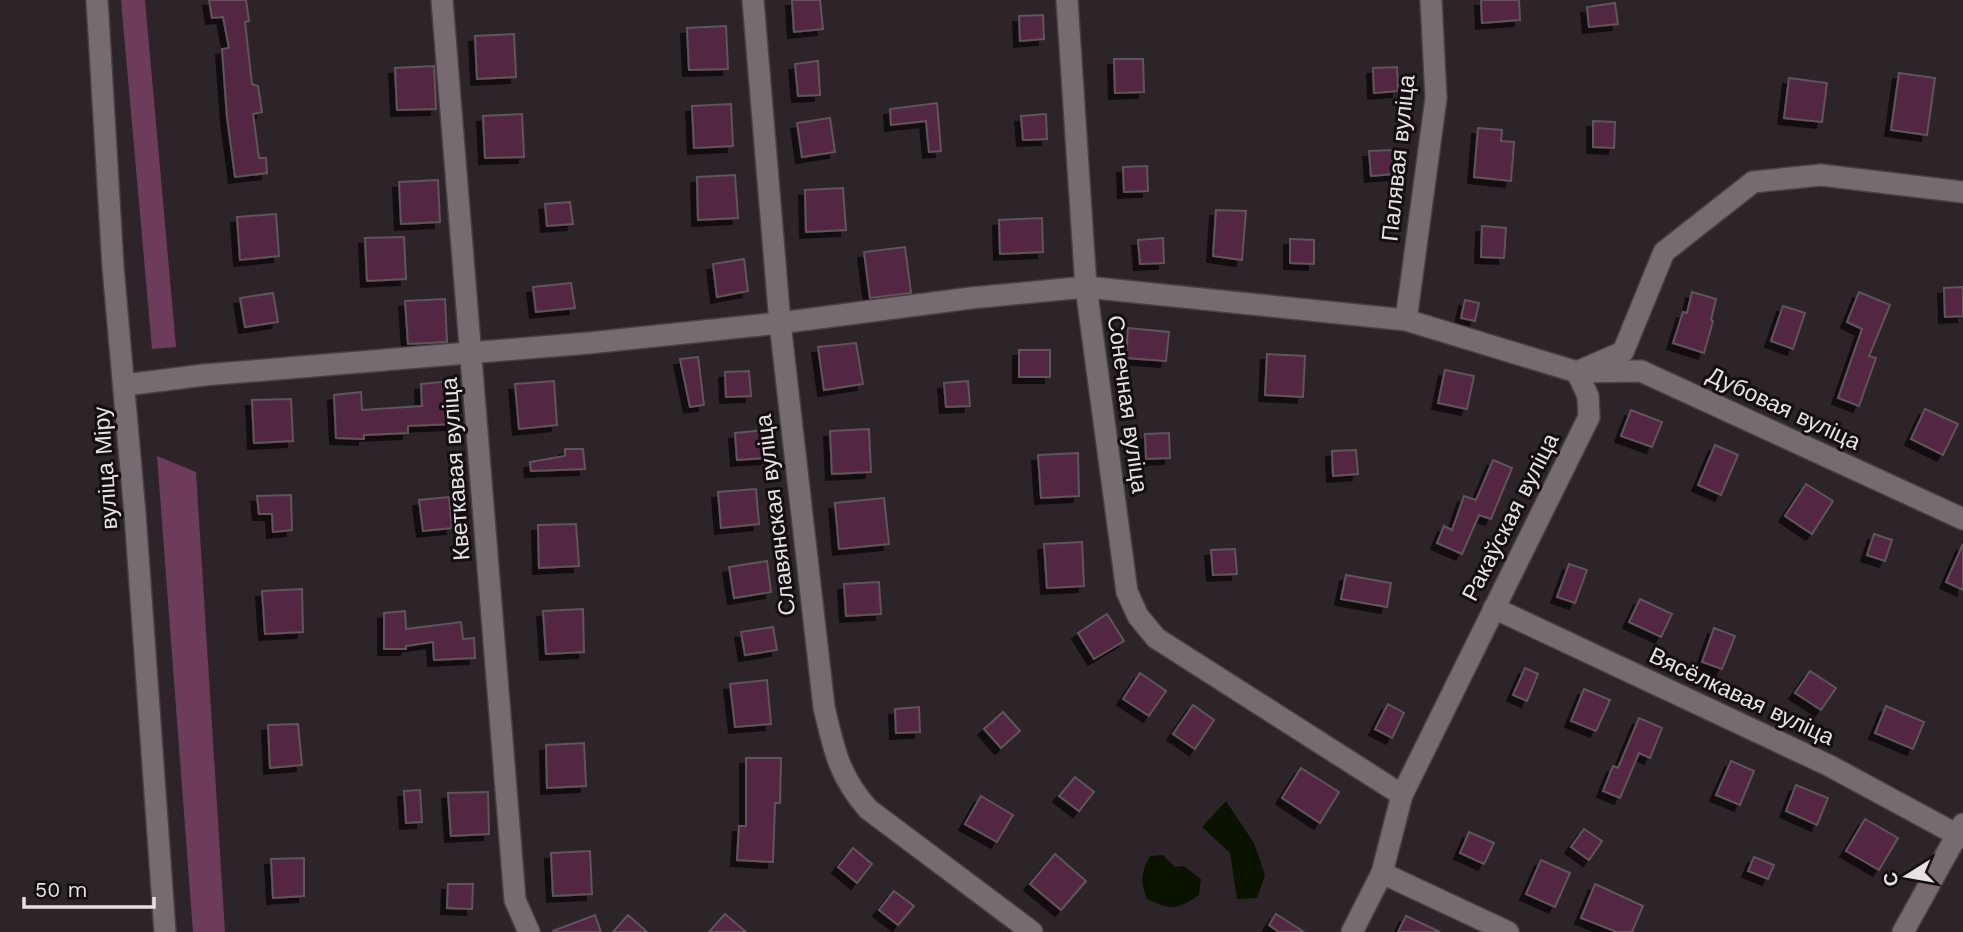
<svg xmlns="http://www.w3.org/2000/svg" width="1963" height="932" font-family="'Work Sans',sans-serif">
<defs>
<filter id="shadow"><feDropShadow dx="-6" dy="6" stdDeviation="0" flood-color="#0009"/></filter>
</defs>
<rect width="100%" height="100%" fill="#2d2429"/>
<g fill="#6d3c5a">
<path d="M121,0H145L176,347L152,349Z"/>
<path d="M157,456L196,472L225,932H193Z"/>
</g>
<g fill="#0a1300">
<path d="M1226,801L1254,843L1265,875L1257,898L1237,899L1230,853L1202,827Z"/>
<path d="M1163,855L1175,867L1184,866L1201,879L1199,895C1178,910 1169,910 1147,899C1140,883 1141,871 1150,856Z"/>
</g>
<g fill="#532542" stroke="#5e545a" stroke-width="2" filter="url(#shadow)">
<path d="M209,0H246L249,21L245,22L252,84L258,86L262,112L253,114L259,158H266L267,173L235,177L227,117L222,49L229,48L223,17L212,18Z"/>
<path d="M792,0H820L823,29L794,32Z"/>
<path d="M1481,0H1519L1520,20L1482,23Z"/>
<path d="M1615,3L1618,24L1589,27L1587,7Z"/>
<path d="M1043,15L1044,39L1020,41L1019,16Z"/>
<path d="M726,26L728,69L689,70L687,28Z"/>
<path d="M514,34L516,77L477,79L475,36Z"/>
<path d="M1114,59H1143L1144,92L1115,93Z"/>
<path d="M818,61L820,95L798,96L795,64Z"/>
<path d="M434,66L436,109L397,110L395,68Z"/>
<path d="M1397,67L1398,91L1374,93L1373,68Z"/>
<path d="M1899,73L1935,78L1927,135L1891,130Z"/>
<path d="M1789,78L1827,83L1822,122L1784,118Z"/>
<path d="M937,103L941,151L929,152L926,121L891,125L890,109Z"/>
<path d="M731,104L733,146L694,148L692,106Z"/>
<path d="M522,114L524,157L485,158L483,116Z"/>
<path d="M1046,114L1047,139L1023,140L1021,116Z"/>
<path d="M830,118L835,152L802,157L797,123Z"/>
<path d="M1593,121L1615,122L1614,148L1593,147Z"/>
<path d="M1478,128L1502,130L1501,141L1514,142L1511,181L1474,177Z"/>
<path d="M1393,150L1395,174L1371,176L1369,151Z"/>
<path d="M1147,166L1148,191L1124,192L1123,167Z"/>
<path d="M735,175L738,218L698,220L697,177Z"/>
<path d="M438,180L440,222L401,224L399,182Z"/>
<path d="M843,188L846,230L806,232L805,190Z"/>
<path d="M570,202L573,224L547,226L545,204Z"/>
<path d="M1216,210L1246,211L1242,260L1213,256Z"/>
<path d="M276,214L279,256L240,260L237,217Z"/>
<path d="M1042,218L1043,252L1000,254L999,220Z"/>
<path d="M1482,226L1506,228L1504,258L1481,257Z"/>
<path d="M404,237L406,279L367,281L365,238Z"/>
<path d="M1163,238L1164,263L1140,264L1138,240Z"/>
<path d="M1290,239L1314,240V264L1290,263Z"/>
<path d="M905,247L911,293L870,298L864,252Z"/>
<path d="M744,259L748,291L717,297L713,264Z"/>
<path d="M571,283L575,308L536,312L533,287Z"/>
<path d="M1963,287V316L1945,317L1944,288Z"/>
<path d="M1692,292L1716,299L1711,320L1713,321L1704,353L1673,343L1683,312L1687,313Z"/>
<path d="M1859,292L1890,305L1869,356L1876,358L1859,406L1838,398L1862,329L1847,322Z"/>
<path d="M273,293L278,322L245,327L240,298Z"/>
<path d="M445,299L447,342L408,344L405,301Z"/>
<path d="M1465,300L1479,303L1475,321L1461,318Z"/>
<path d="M1783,306L1805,313L1793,349L1771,341Z"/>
<path d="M1128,328L1169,332L1166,361L1126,358Z"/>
<path d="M856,343L863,384L824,390L818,347Z"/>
<rect x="1019" y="350" width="31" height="27"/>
<path d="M1267,354L1305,356L1303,397L1265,395Z"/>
<path d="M698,357L704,405L690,407L680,359Z"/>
<path d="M1445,370L1474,376L1467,409L1438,403Z"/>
<path d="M749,371L751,396L726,397L725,372Z"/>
<path d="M451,381L452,424L408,426V433L364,435V439L336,438L334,395L361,392L362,410L422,406L421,384Z"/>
<path d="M554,381L557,425L519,429L515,384Z"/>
<path d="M968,381L970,406L946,407L944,383Z"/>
<path d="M291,399L293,441L254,443L252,400Z"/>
<path d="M1925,409L1958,424L1943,455L1911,439Z"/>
<path d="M1631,410L1662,422L1652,447L1621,436Z"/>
<path d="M869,429L871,472L832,474L830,431Z"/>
<path d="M765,430L767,458L737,460L735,433Z"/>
<path d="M1169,433L1170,458L1146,459L1145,434Z"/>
<path d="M1715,445L1738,455L1721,495L1698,485Z"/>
<path d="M565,449H583L585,469L531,471L530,462L565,456Z"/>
<path d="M1356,450L1358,474L1333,476L1332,451Z"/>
<path d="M1078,453L1079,496L1041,498L1038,455Z"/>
<path d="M1493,460L1512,468L1491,519L1479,515L1462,554L1437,543L1444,526L1452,530L1464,496L1476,500Z"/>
<path d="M1806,484L1833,501L1812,534L1785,516Z"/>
<path d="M756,489L759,524L721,528L718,492Z"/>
<path d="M291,495L292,530L273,532L272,514H259L257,496Z"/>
<path d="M449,497L452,528L423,531L419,500Z"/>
<path d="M884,498L889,544L839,549L835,503Z"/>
<path d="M576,524L579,566L539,568L538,525Z"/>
<path d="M1874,534L1892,540L1885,561L1867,555Z"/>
<path d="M1082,542L1084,586L1047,588L1044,544Z"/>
<path d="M1963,544V590L1946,582Z"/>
<path d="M1235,549L1237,574L1213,575L1211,550Z"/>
<path d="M767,561L771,592L734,598L729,567Z"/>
<path d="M1569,564L1587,570L1575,603L1557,597Z"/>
<path d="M1346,575L1391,583L1387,607L1341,599Z"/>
<path d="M879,582L881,614L846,616L844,584Z"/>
<path d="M302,589L303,632L265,634L262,591Z"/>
<path d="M1640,599L1672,614L1661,637L1629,622Z"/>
<path d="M583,609L584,652L546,654L543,611Z"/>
<path d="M405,611L406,629L461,622L463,639L474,638L475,658L434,660L433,642L406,646V649H384V613Z"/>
<path d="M1107,614L1124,641L1094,659L1078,633Z"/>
<path d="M773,627L777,650L745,655L741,632Z"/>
<path d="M1714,628L1735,636L1722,669L1702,662Z"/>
<path d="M1525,668L1538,674L1527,701L1513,695Z"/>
<path d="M1810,671L1836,688L1821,710L1795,693Z"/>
<path d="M1140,673L1166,691L1149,716L1123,699Z"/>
<path d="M767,680L771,724L735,727L730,684Z"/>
<path d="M1584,689L1610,700L1596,731L1571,721Z"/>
<path d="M1388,704L1404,713L1392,738L1375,729Z"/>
<path d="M1193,705L1214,720L1195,749L1173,734Z"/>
<path d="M1886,706L1924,722L1913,749L1875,733Z"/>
<path d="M919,707L920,732L896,733L895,709Z"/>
<path d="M1003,712L1020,731L1001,748L984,729Z"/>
<path d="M1639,718L1662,728L1650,758L1639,753L1620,798L1603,791L1613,766L1618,768Z"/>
<path d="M298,724L302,765L270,768L268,725Z"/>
<path d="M584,743L586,786L547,788L546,745Z"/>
<path d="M746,758H781L780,803H775L773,862L737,860L739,826H746Z"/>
<path d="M1731,761L1754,771L1740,805L1716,795Z"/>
<path d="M1301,768L1339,792L1320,823L1282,798Z"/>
<path d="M1075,777L1094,792L1079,811L1059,796Z"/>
<path d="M1796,785L1828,798L1817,825L1786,811Z"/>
<path d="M420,790L422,822L406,823L404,791Z"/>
<path d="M488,792L489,834L451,836L448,793Z"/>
<path d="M981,796L1013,815L997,842L965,824Z"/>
<path d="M1865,819L1898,838L1879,870L1846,851Z"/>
<path d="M1584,829L1602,841L1589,860L1571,847Z"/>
<path d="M1469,832L1494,843L1484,864L1460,853Z"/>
<path d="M853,848L872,864L857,883L838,867Z"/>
<path d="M590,851L592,894L553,896L551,853Z"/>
<path d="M1055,854L1086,881L1061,910L1030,884Z"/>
<path d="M1754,857L1774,865L1768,879L1748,871Z"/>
<path d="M304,858V896L273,898L271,859Z"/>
<path d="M1541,860L1570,873L1555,907L1526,894Z"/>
<path d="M448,884H473L472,909L447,908Z"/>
<path d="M1595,884L1643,906L1632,932H1617L1581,918Z"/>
<path d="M894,891L914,906L898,925L879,910Z"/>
<path d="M725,914L746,932H709Z"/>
<path d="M1276,914L1304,932H1279L1269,925Z"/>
<path d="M595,915L601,932H553V931Z"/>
<path d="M628,915L647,932H613Z"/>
<path d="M1406,916L1440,932H1398Z"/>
</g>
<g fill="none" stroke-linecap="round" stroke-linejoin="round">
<g stroke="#474044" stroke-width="24">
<g id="minor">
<path d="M97,0L113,267L135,514L165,932"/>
<path d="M442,0L515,900L529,932"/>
<path d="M753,0L780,323L824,707C834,750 839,776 868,809L1032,932"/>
<path d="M1067,0L1086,287L1127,592L1138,616L1156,638L1402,795"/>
<path d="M1406,320L1436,98L1431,0"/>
<path d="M125,385L204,375L589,343L780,323L971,298L1086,287L1406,320L1577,372L1641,371L1963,519"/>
<path d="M1494,608L1830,766L1963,838"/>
<path d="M1382,873L1508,932"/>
<path d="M1352,932L1382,873L1402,795L1589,417L1588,396L1577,372L1623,352L1664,252L1753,182L1821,175L1963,192"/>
<path d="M1903,932L1963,824"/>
</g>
</g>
<use href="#minor" stroke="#766b71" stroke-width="21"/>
</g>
<g text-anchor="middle" stroke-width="6" stroke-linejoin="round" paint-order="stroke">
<g font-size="23" fill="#e7e0e4" stroke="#130f11">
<text transform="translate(1398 158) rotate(-84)" y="8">Палявая вуліца</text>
<text transform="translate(1128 404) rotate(82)" y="8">Сонечная вуліца</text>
<text transform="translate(1784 408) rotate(25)" y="8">Дубовая вуліца</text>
<text transform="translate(105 468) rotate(-94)" y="8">вуліца Міру</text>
<text transform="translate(455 469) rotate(-94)" y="8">Кветкавая вуліца</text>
<text transform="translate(775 515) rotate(-97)" y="8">Славянская вуліца</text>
<text transform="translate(1510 517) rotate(-63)" y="8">Ракаўская вуліца</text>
<text transform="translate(1742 696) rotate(25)" y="8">Вясёлкавая вуліца</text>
</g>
</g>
<g transform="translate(1907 876) rotate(259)" stroke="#130f11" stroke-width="5" paint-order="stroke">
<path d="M0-5L12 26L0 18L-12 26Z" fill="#e7e0e4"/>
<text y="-10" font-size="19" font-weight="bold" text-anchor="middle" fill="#e7e0e4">С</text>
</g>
<path d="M24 897v10h130v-10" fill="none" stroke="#e7e0e4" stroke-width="3.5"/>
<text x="35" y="897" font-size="21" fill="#e7e0e4" stroke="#130f11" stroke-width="5" paint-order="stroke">50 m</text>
</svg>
